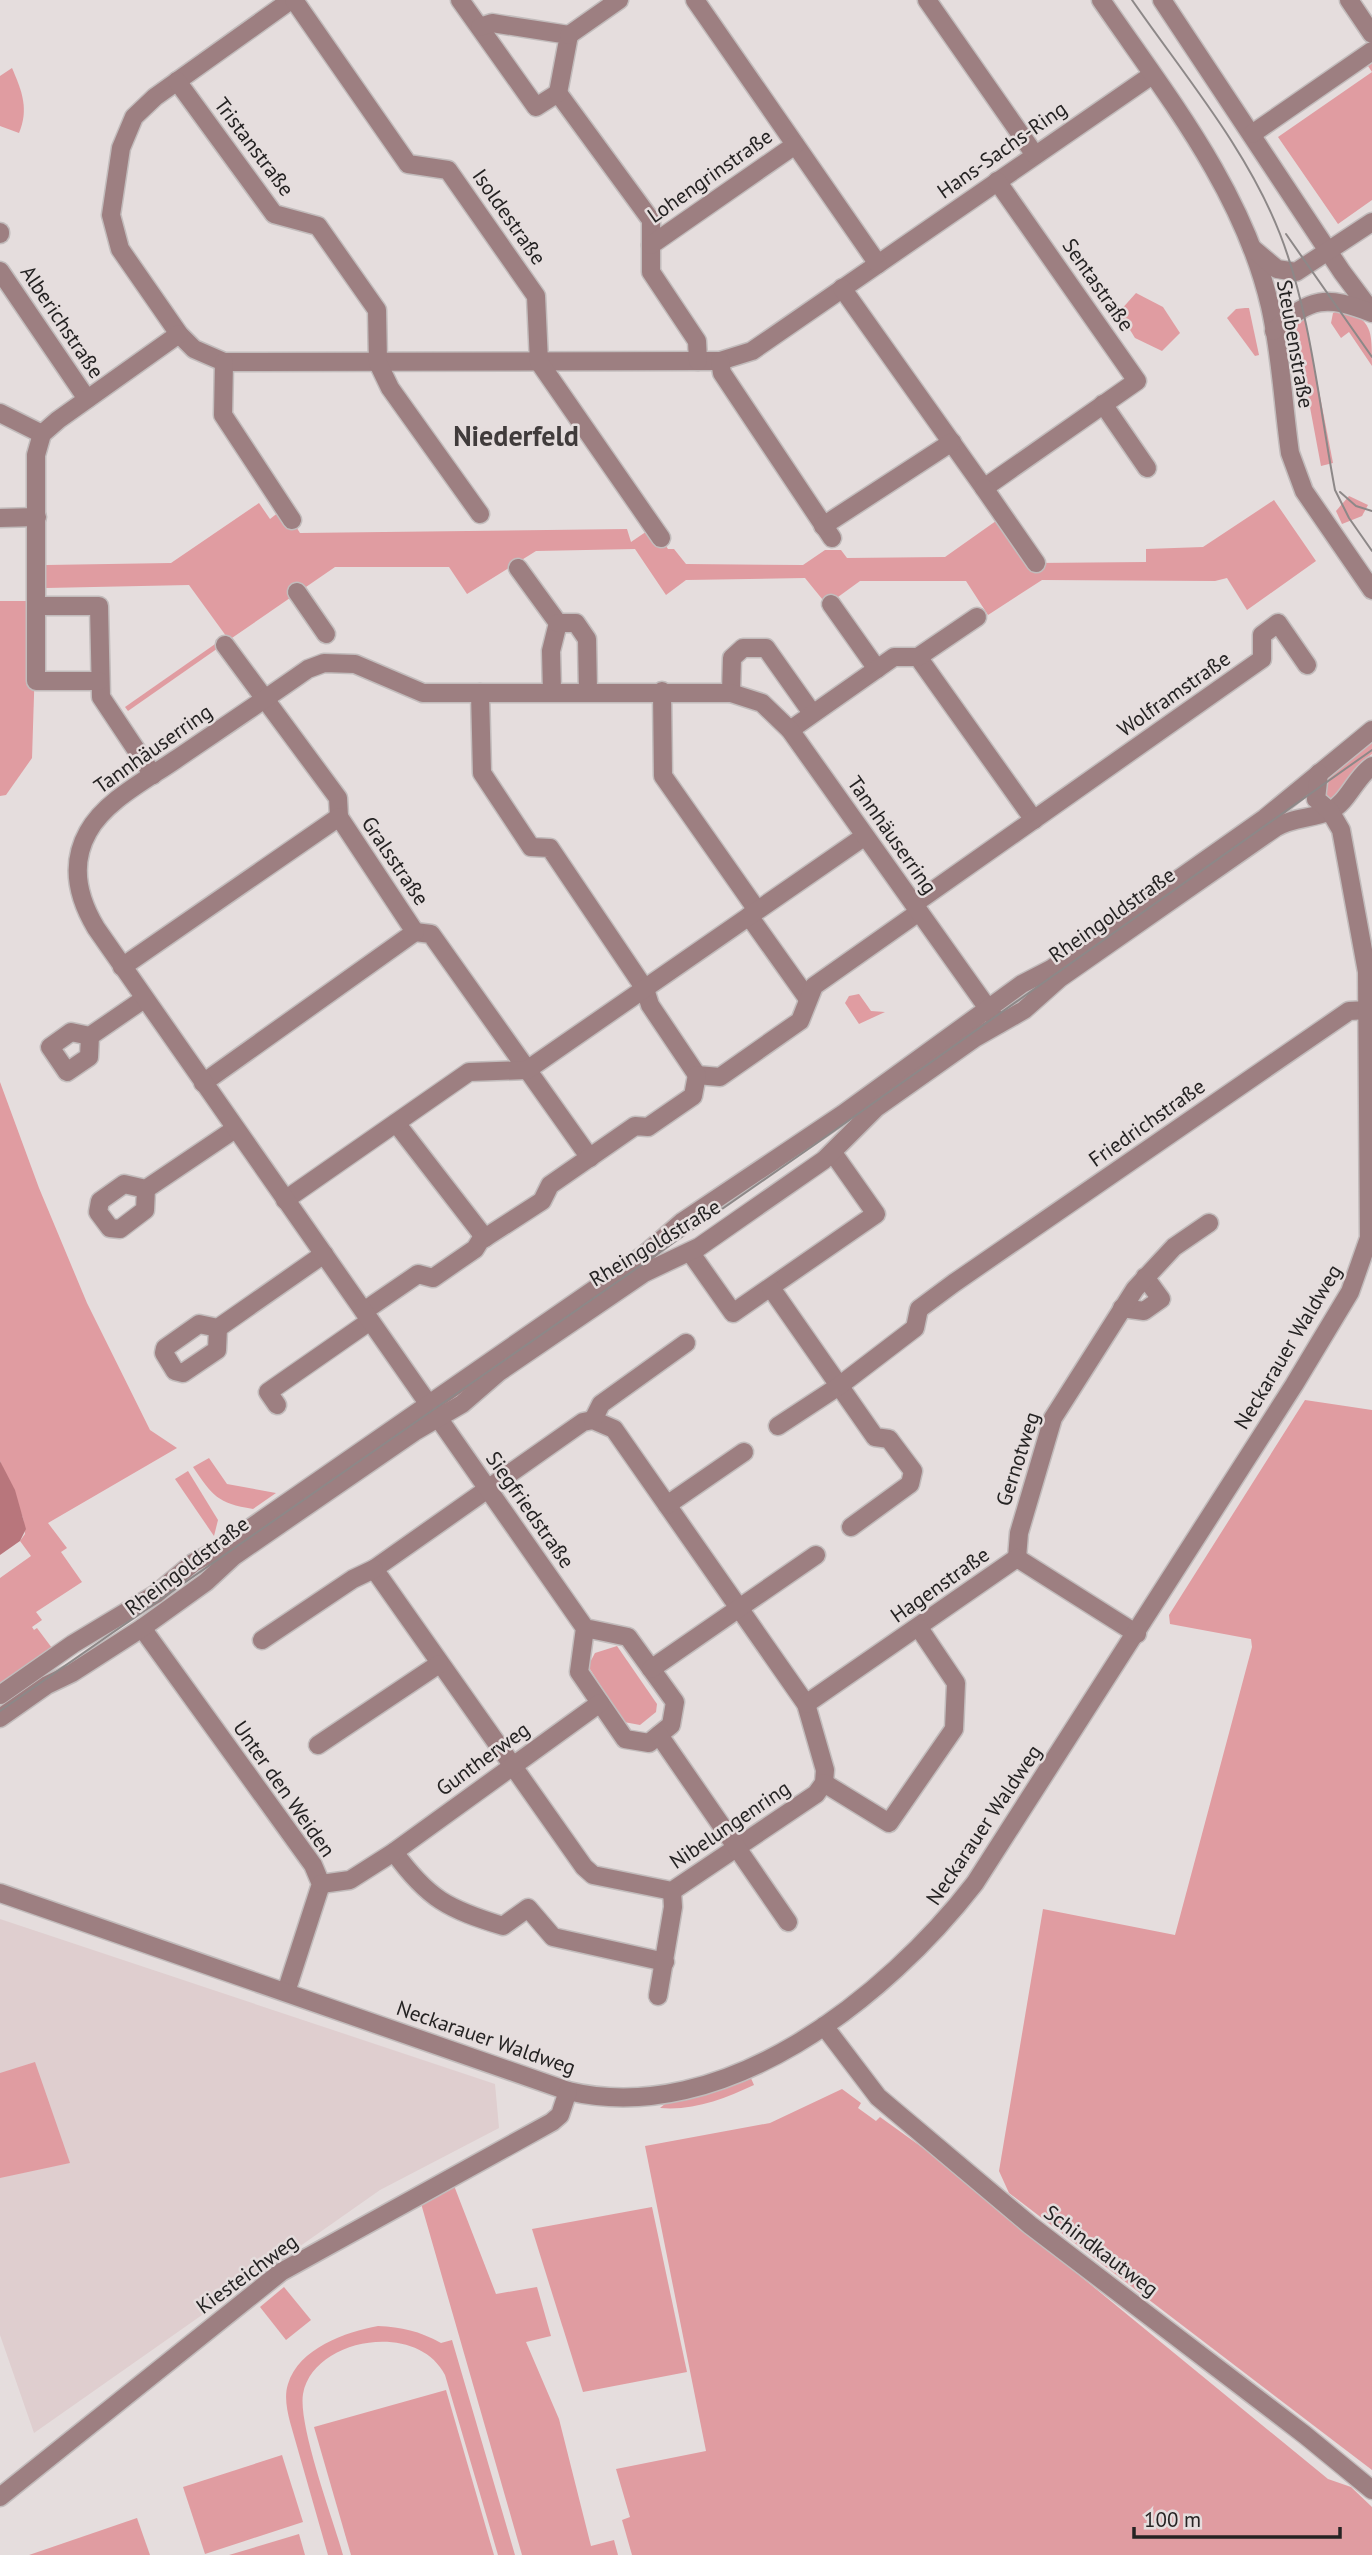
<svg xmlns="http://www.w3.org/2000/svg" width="1372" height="2555" font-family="'PT Sans',sans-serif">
<rect width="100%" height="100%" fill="#e5dddd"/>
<path fill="#dfcecf" d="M0,1919L495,2084L499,2128L380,2190L34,2433L0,2335Z"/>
<g fill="#e09ca1">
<path d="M1372,59V200L1338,224L1278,137L1372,72L1366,63Z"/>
<path d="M12,68C22,91 29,109 19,133L0,126V76Z"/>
<path d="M1136,293L1163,307L1180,333L1162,351L1135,338L1119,312Z"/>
<path d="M1245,308H1249L1259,355L1255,356L1227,318L1236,309Z"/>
<path d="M1342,309C1372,321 1372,329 1372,366L1349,332L1341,338L1331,323L1333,313Z"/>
<path d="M1304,314L1333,463L1321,466L1294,322Z"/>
<path d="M1349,496L1368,505L1362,516L1342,524L1336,511Z"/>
<path d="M1274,500L1316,561L1247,610L1227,578L1215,581L1042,580L988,615L966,581H860L827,605L805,578L686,580L666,595L635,549L536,551L467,594L449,567H335L229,640L189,585L46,588V565L171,563L259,503L270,519L284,508L300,533L627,529L631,542L653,527L668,549H674L686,564L803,565L825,550H841L847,558L945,557L1003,516L1036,563L1146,562V549L1203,547Z"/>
<path d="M0,601H37L32,758L6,795L0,796Z"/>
<path d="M218,642L221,646L128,711L125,707Z"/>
<path d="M1372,741V754L1361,762L1339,798L1326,802L1323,783L1326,777Z"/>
<path d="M859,994L871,1011L885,1012L859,1024L845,1003L849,996Z"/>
<path d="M0,1082L39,1188L87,1303L150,1430L177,1448L48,1523L67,1548L61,1552L82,1582L36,1612L42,1620L32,1627L34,1630L37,1628L52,1648L0,1683V1578L31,1556L20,1541L25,1534L23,1518L0,1461Z"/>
<path d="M1305,1400L1372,1410V2470L1009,2193L999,2171L1043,1909L1175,1935L1252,1647L1251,1639L1170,1624L1169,1615Z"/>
<path d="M209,1458L227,1484L276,1493L253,1509C217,1503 213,1496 193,1467Z"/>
<path d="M188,1471L218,1520L214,1536L175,1479Z"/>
<path d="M617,1646L657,1704L656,1712L640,1725L624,1722L588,1666L595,1653Z"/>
<path d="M35,2062L70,2163L0,2178V2073Z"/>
<path d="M750,2076L754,2085C724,2099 693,2111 660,2108L666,2103L713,2092Z"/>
<path d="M842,2089L861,2103L858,2108L876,2121L880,2117L930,2153L1328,2479L1351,2487L1372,2507V2555H632L622,2520L630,2517L616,2469L706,2451L645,2146L770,2123Z"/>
<path d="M453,2183L496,2294L537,2287L551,2336L526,2342L559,2419L591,2546L614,2540L618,2555H522L420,2200Z"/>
<path d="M652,2207L687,2372L583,2392L532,2229Z"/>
<path d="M284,2287L311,2320L286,2340L260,2307Z"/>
<path d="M378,2326C402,2327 419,2331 441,2343L452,2340L515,2555H498L445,2375C417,2320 313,2338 303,2394C298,2426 333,2519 343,2555H328L290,2422C287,2410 284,2396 288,2384C299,2348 346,2332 378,2326Z"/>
<path d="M446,2390L494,2555H351L314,2427Z"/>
<path d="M282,2455L303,2522L205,2554L183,2487Z"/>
<path d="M137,2518L150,2555H29Z"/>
<path d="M299,2534L305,2555H229Z"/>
</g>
<path fill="#b8767c" d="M0,1461L15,1490L26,1529L20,1541L0,1555Z"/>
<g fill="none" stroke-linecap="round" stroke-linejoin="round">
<g stroke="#c2bcbc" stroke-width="21">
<g id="minor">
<path d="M291,0L155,97L134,117L121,148L111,215L120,249L179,334L194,349L224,362L698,361H720L752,351L1152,75"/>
<path d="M294,0L408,164L448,170L536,296L539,362L661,538"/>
<path d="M460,0L536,107L558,93L651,220V272L697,341L698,361"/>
<path d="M695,0L878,264"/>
<path d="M927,0L1035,155"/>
<path d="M1101,0C1167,96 1243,190 1270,306C1281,354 1283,404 1290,453L1304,491L1372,590"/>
<path d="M1162,0L1342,272L1372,312"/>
<path d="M1349,0L1372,34"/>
<path d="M480,27L492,23L569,35L558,93"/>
<path d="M569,35L619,0"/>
<path d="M177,81L274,214L318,226L377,310L378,363L390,388L480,514"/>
<path d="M1252,134L1372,51"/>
<path d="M0,232V234"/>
<path d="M651,245L795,145"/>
<path d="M1252,248L1277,269L1296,272L1372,222"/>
<path d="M0,271L87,399"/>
<path d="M842,288L984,488L1137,381L997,181"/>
<path d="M1274,331C1310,297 1326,295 1372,313"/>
<path d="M720,361L722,373L832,538"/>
<path d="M224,362L223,415L292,520"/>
<path d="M1103,404L1147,468"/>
<path d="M0,413L42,434"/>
<path d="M984,488L1036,563"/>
<path d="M0,518L37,517"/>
<path d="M823,526L952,442"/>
<path d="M518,568L558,623L551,651L552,692"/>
<path d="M297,592L326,634"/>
<path d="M831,604L877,669"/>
<path d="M37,606H99L101,697L153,775"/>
<path d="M558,623H576L587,639L588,692"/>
<path d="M225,645L338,798L339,817"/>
<path d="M918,657L1034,820"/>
<path d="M99,681H36V455L42,434L58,420L179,334"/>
<path d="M662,691L663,776L757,910"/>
<path d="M480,693L482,773L531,847L550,848L645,989L650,1005L697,1075"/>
<path d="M731,693L732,658L743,648H766L812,713"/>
<path d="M790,730L894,657H918L977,617"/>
<path d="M914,904L1262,659V635L1278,623L1307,665"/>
<path d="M749,916L808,999"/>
<path d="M415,932L431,934L590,1158"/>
<path d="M122,967L339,817L415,932L203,1083"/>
<path d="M90,1036L89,1057L67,1072L50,1047L71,1032L90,1036L144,999"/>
<path d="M697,1075L720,1077L800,1021L814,986L919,912"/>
<path d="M396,1123L485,1238"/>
<path d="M146,1189L145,1210L120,1229L110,1228L98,1212L100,1201L124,1184L146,1189L235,1129"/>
<path d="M285,1200L469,1072L527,1070L865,836"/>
<path d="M690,1252L733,1313L876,1214L833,1153"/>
<path d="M771,1288L875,1437L889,1439L913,1471L910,1484L851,1527"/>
<path d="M1122,1308L1144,1311L1161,1299L1145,1277"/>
<path d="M364,1311L418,1274L433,1278L475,1249L480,1241L542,1201L550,1185L635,1126L648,1127L693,1096L697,1075"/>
<path d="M218,1328L217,1350L183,1373L175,1371L164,1353L165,1348L199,1324L218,1328L324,1254"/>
<path d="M277,1405L268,1392L370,1321"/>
<path d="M593,1420L614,1429L806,1704L825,1770L824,1783L816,1794L672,1891L593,1875L584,1867L374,1569L583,1422Z"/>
<path d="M593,1420L601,1404L686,1343"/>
<path d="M778,1426L839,1386L915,1328L919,1309L954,1283L1349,1011L1368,1010"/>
<path d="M667,1505L744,1452"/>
<path d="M1017,1558L1019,1533L1053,1418L1135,1289L1174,1247L1209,1223"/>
<path d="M142,1628L313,1865L321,1884L286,1992"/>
<path d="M585,1628L628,1637L675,1702L671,1725L649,1743L625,1739L579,1672L585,1628L96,928C78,898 70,864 88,832C105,801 146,780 175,760C219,730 264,700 308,669L324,663L355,664L423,693H731L762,703L790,730L999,1024"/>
<path d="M262,1640L353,1579L374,1569"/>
<path d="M651,1669L816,1555"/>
<path d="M0,1695L73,1644L156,1594L193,1563L223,1547L644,1255L682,1222L843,1114L1022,984L1051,969L1265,818L1372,730"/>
<path d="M806,1704L1017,1558L1137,1634"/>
<path d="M0,1718L47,1685L72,1673L142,1628L206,1582L234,1556L414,1432L462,1404L499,1372L644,1273L699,1247L824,1160L876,1108L975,1038L1024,1010L1060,978L1275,828C1292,817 1312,819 1330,811C1348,802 1355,778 1372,766"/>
<path d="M659,1735L788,1922"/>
<path d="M318,1745L439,1664"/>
<path d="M824,1783L889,1823L954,1729L956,1683L919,1628"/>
<path d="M394,1852C428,1899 448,1909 503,1926L528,1908L553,1937L665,1962"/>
<path d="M321,1884L350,1880L394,1852L600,1703"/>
<path d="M0,1893L568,2091C723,2128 886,1998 975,1883L1294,1385L1350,1292L1369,1238L1367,972L1341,830L1330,811L1316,799L1319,773"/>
<path d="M658,1996L673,1907L672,1891"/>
<path d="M824,2026L878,2097L1030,2225L1305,2435L1372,2490"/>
<path d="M0,2497L281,2272L552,2122L560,2115L568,2091"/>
</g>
</g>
<use href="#minor" stroke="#9d7f81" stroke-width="18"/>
<g stroke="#8d8888" stroke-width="2">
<path d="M1132,0C1184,75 1247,149 1280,234C1311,314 1319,406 1335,490L1349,518L1372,551"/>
<path d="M1286,234L1372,357"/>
<path d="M1340,492L1356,506L1372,511"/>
<path d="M0,1711L814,1145L1372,750"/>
</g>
</g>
<g text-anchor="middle" stroke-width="5" stroke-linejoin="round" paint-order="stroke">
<g font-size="21" fill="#252323" stroke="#e5dddd">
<text transform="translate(254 147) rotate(53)" y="7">Tristanstraße</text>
<text transform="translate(1002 150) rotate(-35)" y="7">Hans-Sachs-Ring</text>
<text transform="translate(710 176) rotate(-35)" y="7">Lohengrinstraße</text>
<text transform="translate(509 217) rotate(55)" y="7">Isoldestraße</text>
<text transform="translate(1098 285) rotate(55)" y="7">Sentastraße</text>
<text transform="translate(62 322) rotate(56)" y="7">Alberichstraße</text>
<text transform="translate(1295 344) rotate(80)" y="7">Steubenstraße</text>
<text transform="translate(1174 694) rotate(-35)" y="7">Wolframstraße</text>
<text transform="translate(153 749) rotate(-35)" y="7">Tannhäuserring</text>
<text transform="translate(892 835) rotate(55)" y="7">Tannhäuserring</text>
<text transform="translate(395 861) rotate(56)" y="7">Gralsstraße</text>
<text transform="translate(1112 915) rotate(-35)" y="7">Rheingoldstraße</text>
<text transform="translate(1147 1123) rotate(-35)" y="7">Friedrichstraße</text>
<text transform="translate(655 1243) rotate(-31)" y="7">Rheingoldstraße</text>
<text transform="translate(1288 1347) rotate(-59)" y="7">Neckarauer Waldweg</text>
<text transform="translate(1018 1459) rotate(-72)" y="7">Gernotweg</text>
<text transform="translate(530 1510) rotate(55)" y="7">Siegfriedstraße</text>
<text transform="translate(187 1566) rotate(-37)" y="7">Rheingoldstraße</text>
<text transform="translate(940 1585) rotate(-35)" y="7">Hagenstraße</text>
<text transform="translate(483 1759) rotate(-36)" y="7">Guntherweg</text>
<text transform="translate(284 1789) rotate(55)" y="7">Unter den Weiden</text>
<text transform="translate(730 1825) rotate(-34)" y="7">Nibelungenring</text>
<text transform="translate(984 1825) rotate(-56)" y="7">Neckarauer Waldweg</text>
<text transform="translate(486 2038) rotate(19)" y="7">Neckarauer Waldweg</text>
<text transform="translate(1101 2251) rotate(37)" y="7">Schindkautweg</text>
<text transform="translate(247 2274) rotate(-36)" y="7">Kiesteichweg</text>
</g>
<g font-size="28" font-weight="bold" fill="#403b3b" stroke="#e5dddd">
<text x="516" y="446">Niederfeld</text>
</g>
</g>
<path d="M1134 2527v10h206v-10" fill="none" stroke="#252323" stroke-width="3.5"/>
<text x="1144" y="2527" font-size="21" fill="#252323" stroke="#e5dddd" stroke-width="5" paint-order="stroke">100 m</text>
</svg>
